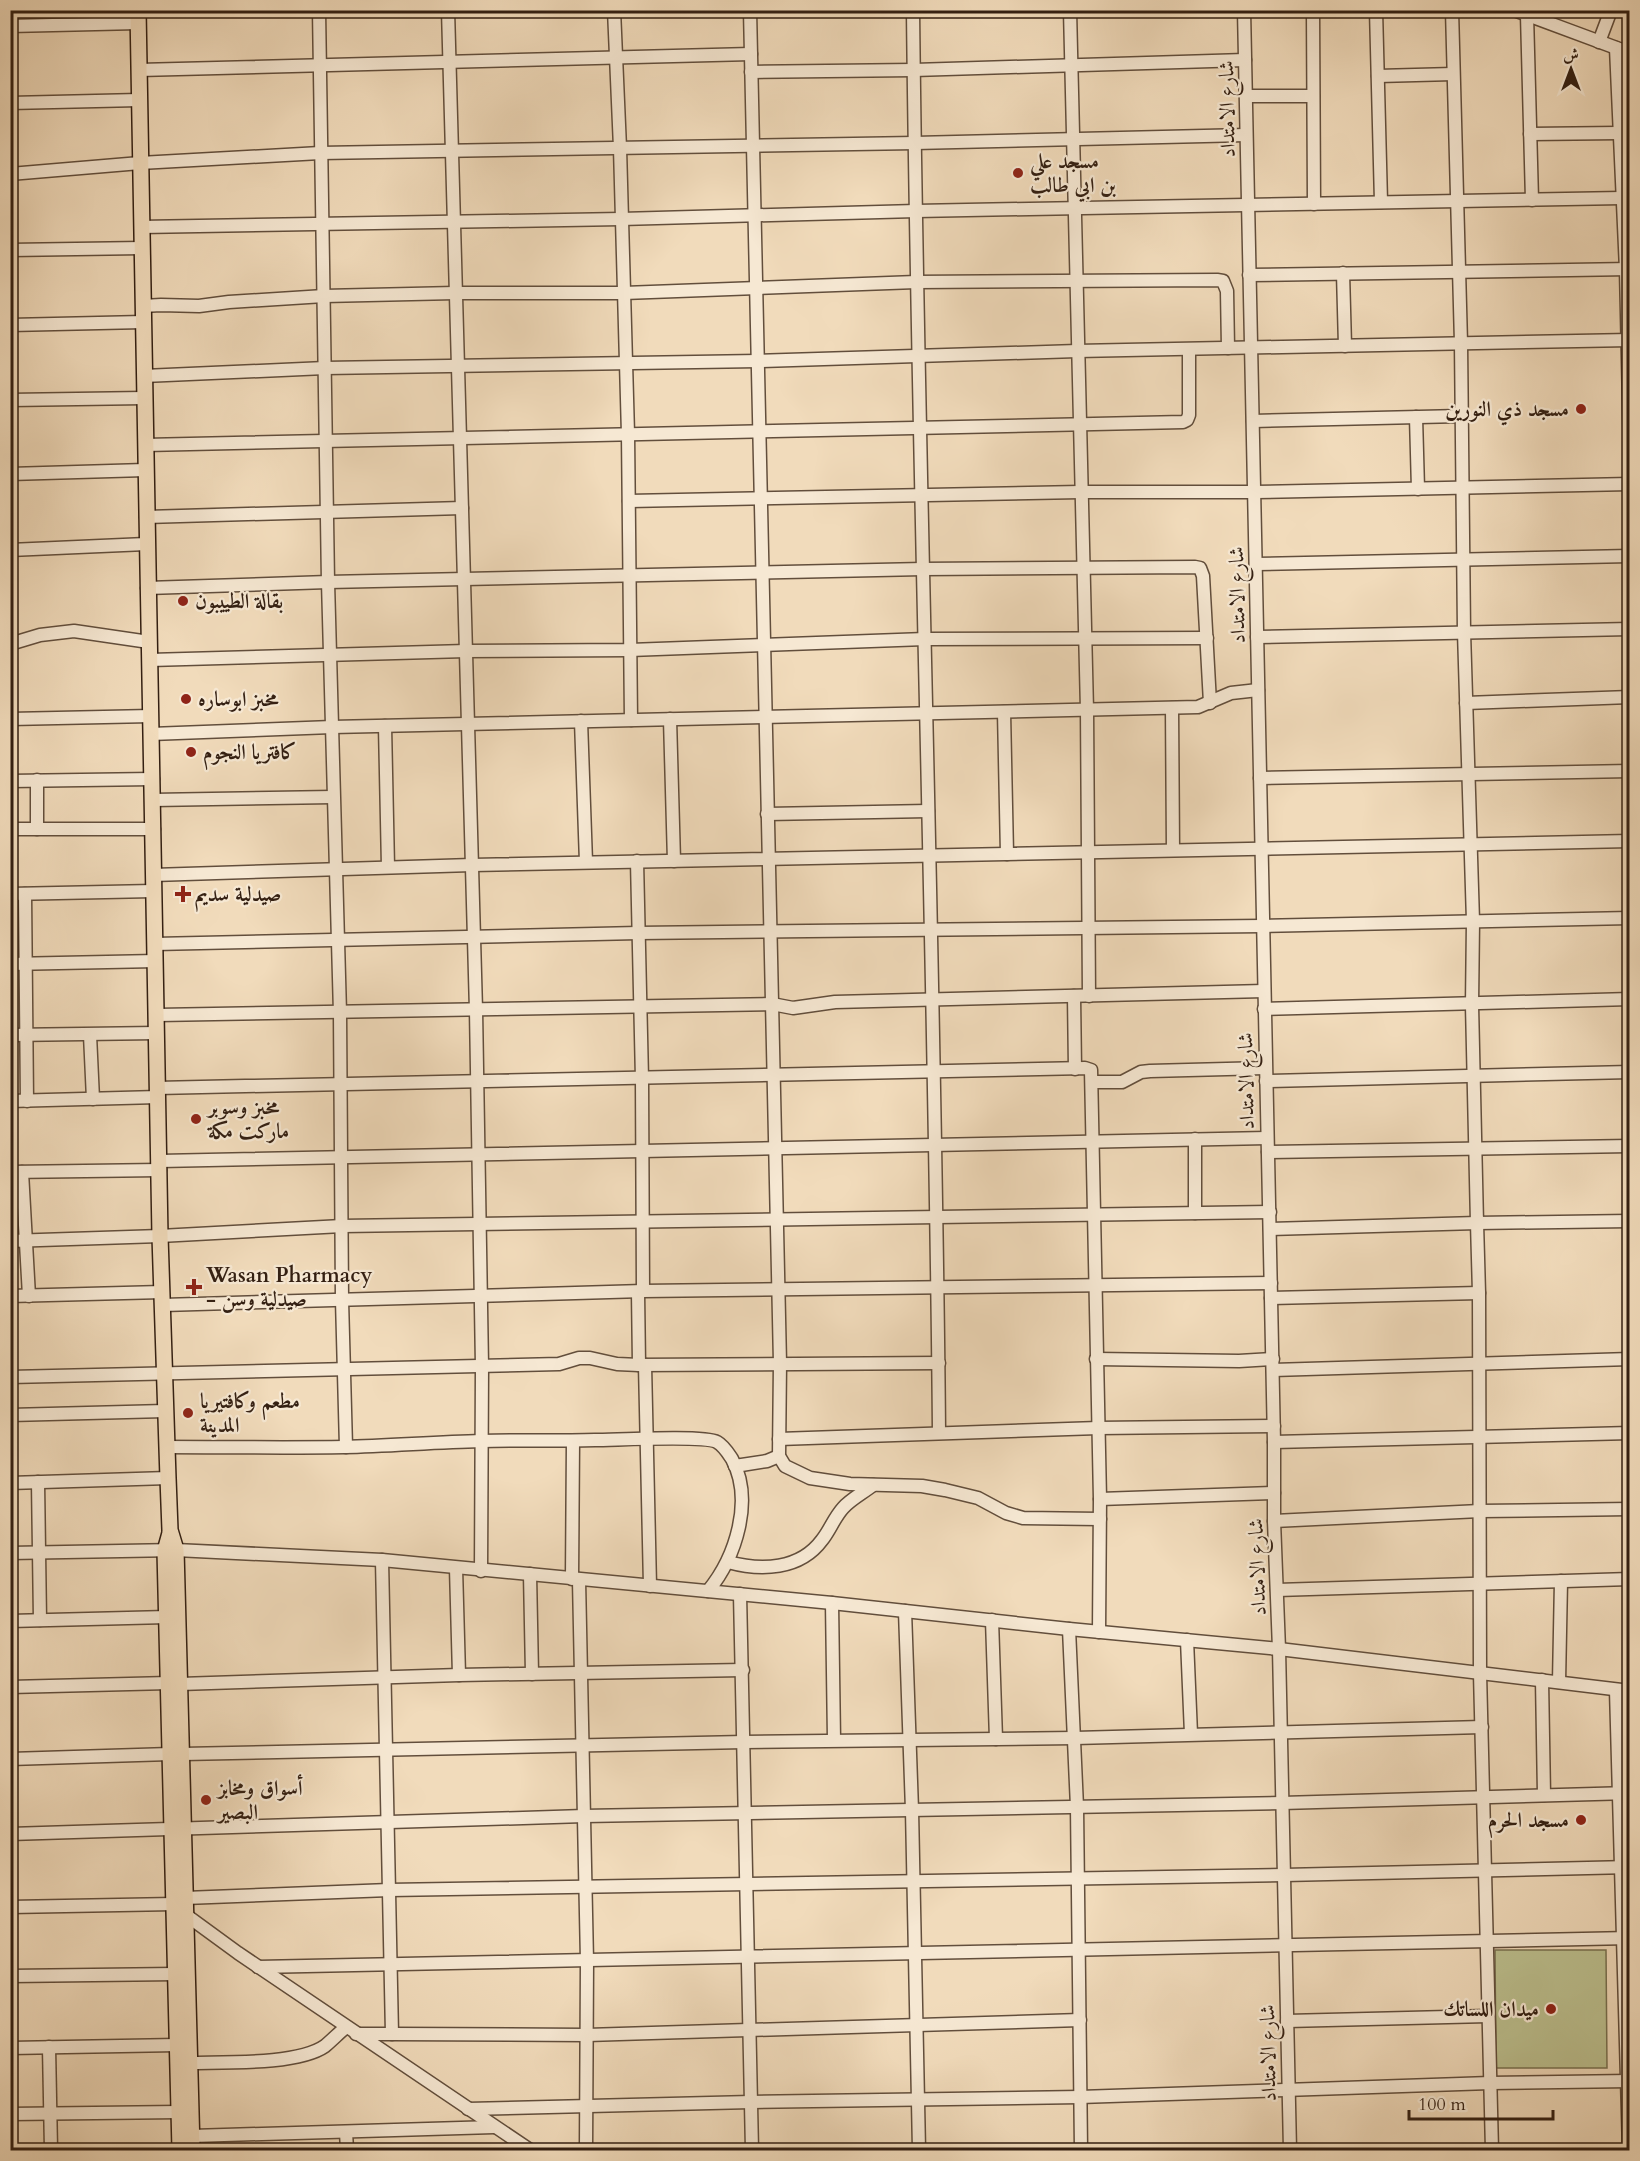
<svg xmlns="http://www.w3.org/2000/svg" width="1640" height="2161" font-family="Cardo,Amiri,serif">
<rect width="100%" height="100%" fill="#f1dbbb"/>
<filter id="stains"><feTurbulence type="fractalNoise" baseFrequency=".00333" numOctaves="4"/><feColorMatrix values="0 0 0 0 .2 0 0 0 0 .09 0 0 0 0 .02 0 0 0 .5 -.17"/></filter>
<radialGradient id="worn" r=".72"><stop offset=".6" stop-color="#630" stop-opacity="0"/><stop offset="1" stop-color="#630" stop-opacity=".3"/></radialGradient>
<path fill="#bcc08f" stroke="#787050" stroke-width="1.5" d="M1495,1950H1606L1607,2068H1496Z"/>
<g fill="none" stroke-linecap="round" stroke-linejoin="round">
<g stroke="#624e3c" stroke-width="15">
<g id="minor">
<path d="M319,10L328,582L340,1013L342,1300L346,1447"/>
<path d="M448,10L476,1010L482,1366L481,1571"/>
<path d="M614,10L620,148L628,434L631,720"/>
<path d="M750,10L780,1363L779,1456L785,1466L810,1478L850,1484L922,1486L945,1490L978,1498L1006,1513L1023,1518L1100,1519"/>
<path d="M913,10C918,485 935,958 939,1432"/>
<path d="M1070,10L1087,710L1089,996"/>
<path d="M1244,10L1274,1442V1521L1279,1649L1290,2150"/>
<path d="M1313,10L1314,204"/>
<path d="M1376,10L1381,202"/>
<path d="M1452,10L1461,343L1464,632L1473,921L1472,1005L1477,1223L1630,1221"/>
<path d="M1514,10L1630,53"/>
<path d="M1527,15L1532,200"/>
<path d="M10,26L138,23"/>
<path d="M1599,42L1611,10"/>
<path d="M1616,48L1626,270L1630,451"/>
<path d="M139,70L751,54"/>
<path d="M751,72L914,70L1245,60"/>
<path d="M1378,76L1453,74"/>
<path d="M1246,96H1313"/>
<path d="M10,103L139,100"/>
<path d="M1530,134L1619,133"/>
<path d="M10,174L140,163L320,153L915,143L1246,135"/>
<path d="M141,227L621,219L916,211L1622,198"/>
<path d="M10,250L142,248"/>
<path d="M1343,273L1345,346"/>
<path d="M1249,275L1630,269"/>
<path d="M143,306L161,305L199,306L229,302L324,296L455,293H624L916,282L1217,280L1223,281L1227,291L1228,348"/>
<path d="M10,325L143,322"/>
<path d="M144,376L325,368L758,361L1077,351L1630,340"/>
<path d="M10,400L144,398"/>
<path d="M1416,417L1418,489"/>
<path d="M1253,421L1461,416"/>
<path d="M145,445L1183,422L1187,420L1189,415V350"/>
<path d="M10,474L145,470"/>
<path d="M629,501L1080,492H1255L1630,484"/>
<path d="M146,517L462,508"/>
<path d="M10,550L146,544"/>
<path d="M1256,564L1630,556"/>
<path d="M147,588L328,582L923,569L1195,567L1200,568L1203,576L1210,703"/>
<path d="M1257,637L1630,629"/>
<path d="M10,644L40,635L74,631L149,642"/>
<path d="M150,660L466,651L630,650L925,639L1207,638"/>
<path d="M1466,703L1630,697"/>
<path d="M1172,708L1173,850"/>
<path d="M1004,712L1007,854"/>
<path d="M10,719L151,716"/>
<path d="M670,719L674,861"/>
<path d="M581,721L586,862"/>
<path d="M385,726L388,867"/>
<path d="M151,734L332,727L1198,707L1231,693L1258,690"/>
<path d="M1260,778L1630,771"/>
<path d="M37,780V829"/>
<path d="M10,781L153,779"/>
<path d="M153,800L333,797"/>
<path d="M767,814L928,811"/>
<path d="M10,829H154"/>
<path d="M637,861L642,1079L643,1291"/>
<path d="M153,875L472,865L1630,841"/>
<path d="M10,894L153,891"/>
<path d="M25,894L27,1101"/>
<path d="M155,944L638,933L1262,926L1630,918"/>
<path d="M10,964L156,961"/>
<path d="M1074,996L1075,1069"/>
<path d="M1264,1009L1630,999"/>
<path d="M158,1015L772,1004L793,1008L835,1002L1264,991"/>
<path d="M10,1035L157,1033"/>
<path d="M90,1035L93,1099"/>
<path d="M1266,1081L1630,1072"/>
<path d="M1092,1082H1122L1141,1072L1150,1071L1265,1068"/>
<path d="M157,1088L1085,1068L1091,1070L1100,1499L1099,1632"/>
<path d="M10,1101L158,1097"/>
<path d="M1195,1139V1213"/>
<path d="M1268,1152L1630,1146"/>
<path d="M160,1161L1267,1138"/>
<path d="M10,1172L160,1170"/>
<path d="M22,1172L29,1296"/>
<path d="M1270,1229L1477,1223L1479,1293L1480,1673L1492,2150"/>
<path d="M10,1241L160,1236L342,1226L1270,1212"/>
<path d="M638,1292L639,1365"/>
<path d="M10,1296L162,1292"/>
<path d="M1271,1298L1479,1293"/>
<path d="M163,1305L643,1291L1271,1283"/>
<path d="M1096,1359L1239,1361L1273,1359"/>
<path d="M645,1365L650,1586"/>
<path d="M1273,1370L1630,1359"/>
<path d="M10,1377L559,1364L579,1358H590L617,1364L639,1365L939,1363"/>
<path d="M10,1415L165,1411"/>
<path d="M779,1439L1098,1428L1274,1426"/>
<path d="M1274,1442L1630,1433"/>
<path d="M166,1447C226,1447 285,1448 344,1447C390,1446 435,1442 481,1441C519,1440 557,1441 595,1440C615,1440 704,1435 717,1442C724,1446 728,1453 732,1459C754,1500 736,1557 708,1591"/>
<path d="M735,1466L767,1461L779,1456"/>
<path d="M38,1482L40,1620"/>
<path d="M10,1483L168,1478"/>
<path d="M1100,1499L1274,1493"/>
<path d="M1274,1521L1480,1511L1630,1509"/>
<path d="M10,1553L176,1550L382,1560L832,1603L1069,1629L1279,1649L1630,1691"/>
<path d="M728,1562C761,1571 800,1570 822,1540C830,1530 834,1518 843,1508C851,1499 863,1493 873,1485"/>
<path d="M456,1568L459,1675"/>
<path d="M530,1574L532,1674"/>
<path d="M572,1579L573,1441"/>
<path d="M579,1580L587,1961L586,2150"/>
<path d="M1277,1590L1630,1579"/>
<path d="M740,1594L752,2150"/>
<path d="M832,1603L834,1740"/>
<path d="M905,1611L912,1810L919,2150"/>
<path d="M992,1620L996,1739"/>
<path d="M10,1621L167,1617"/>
<path d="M1069,1629L1077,1807L1081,2150"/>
<path d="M1187,1640L1191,1734"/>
<path d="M1542,1680L1544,1795"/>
<path d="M1559,1682L1561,1581"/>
<path d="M180,1684L459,1675L743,1670"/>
<path d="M10,1687L169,1683"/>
<path d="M1616,1690L1629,2150"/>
<path d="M183,1754L744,1742L1075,1738L1482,1727"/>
<path d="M10,1759L170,1754"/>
<path d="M10,1834L584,1816L1282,1803L1630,1793"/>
<path d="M185,1898L389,1890L1284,1875L1630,1867"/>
<path d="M10,1907L174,1904"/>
<path d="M186,1915L238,1953L530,2150"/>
<path d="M258,1967L1630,1938"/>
<path d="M10,1976L176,1974"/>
<path d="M1287,2021L1488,2016"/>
<path d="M356,2034H392L382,1560"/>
<path d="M392,2034L587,2035L1080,2020"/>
<path d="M49,2047L51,2150"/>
<path d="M10,2048L177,2045"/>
<path d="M190,2063C224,2062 298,2065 325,2046C332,2040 339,2033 346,2027"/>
<path d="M468,2109L751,2102L1080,2097L1490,2083L1630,2081"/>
<path d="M10,2114L179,2112"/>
<path d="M346,2132L347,2150"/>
<path d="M192,2136L494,2127"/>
</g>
</g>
<g stroke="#331f12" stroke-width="18">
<g id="major">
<path d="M138,10L160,1236L168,1478L170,1530L176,1550L192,2150"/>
<path d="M170,1533L165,1551L180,2150"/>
</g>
</g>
<use href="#minor" stroke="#f6e8d3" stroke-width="12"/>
<use href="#major" stroke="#f1dbbb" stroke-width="15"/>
</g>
<g fill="#8f2418" stroke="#f6e8d3" stroke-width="2">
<circle cx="1018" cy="173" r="6"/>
<circle cx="1581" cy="409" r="6"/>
<circle cx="183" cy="601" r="6"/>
<circle cx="186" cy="699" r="6"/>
<circle cx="191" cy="752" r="6"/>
<path d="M180 885h6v6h6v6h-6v6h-6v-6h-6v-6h6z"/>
<circle cx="196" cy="1119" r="6"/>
<path d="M191 1278h6v6h6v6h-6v6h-6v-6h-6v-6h6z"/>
<circle cx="188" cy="1413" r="6"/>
<circle cx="206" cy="1800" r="6"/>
<circle cx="1581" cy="1820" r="6"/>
<circle cx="1551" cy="2009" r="6"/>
</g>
<g text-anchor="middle" stroke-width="4.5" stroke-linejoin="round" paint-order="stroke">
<g font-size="21" fill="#331f12" stroke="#f6e8d3">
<text transform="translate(1227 109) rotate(-91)" y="7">شارع الامتداد</text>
<text transform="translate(1237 595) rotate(-91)" y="7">شارع الامتداد</text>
<text transform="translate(1246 1081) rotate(-91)" y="7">شارع الامتداد</text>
<text transform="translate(1257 1567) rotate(-92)" y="7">شارع الامتداد</text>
<text transform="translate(1268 2053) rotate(-91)" y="7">شارع الامتداد</text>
</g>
<g font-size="21" font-weight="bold" fill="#331f12" stroke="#f6e8d3" text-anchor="start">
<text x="1030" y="168">مسجد علي<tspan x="1030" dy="24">بن ابي طالب</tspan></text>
<text x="1569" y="416" text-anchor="end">مسجد ذي النورين</text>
<text x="195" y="608">بقالة الطييبون</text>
<text x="198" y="706">مخبز ابوساره</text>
<text x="203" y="759">كافتريا النجوم</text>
<text x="195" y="901">صيدلية سديم</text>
<text x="208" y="1114">مخبز وسوبر<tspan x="208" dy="24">ماركت مكة</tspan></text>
<text x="206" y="1282">Wasan Pharmacy<tspan x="206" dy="24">- صيدلية وسن</tspan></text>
<text x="200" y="1408">مطعم وكافتيريا<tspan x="200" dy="24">المدينة</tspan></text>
<text x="218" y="1795">أسواق ومخابز<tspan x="218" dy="24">البصير</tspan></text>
<text x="1569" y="1827" text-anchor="end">مسجد الحرم</text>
<text x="1539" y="2016" text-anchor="end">ميدان اللساتك</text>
</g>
</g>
<rect width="1640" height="2161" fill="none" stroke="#f1dbbb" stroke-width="36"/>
<rect x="12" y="12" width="1616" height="2137" fill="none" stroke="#331f12" stroke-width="3"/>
<rect x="18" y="18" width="1604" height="2125" fill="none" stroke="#331f12" stroke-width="1.5"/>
<g transform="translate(1571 69)" stroke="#f6e8d3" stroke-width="4.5" paint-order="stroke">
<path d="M0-4.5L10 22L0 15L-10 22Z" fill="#331f12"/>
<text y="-9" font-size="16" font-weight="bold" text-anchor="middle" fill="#331f12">ش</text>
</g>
<path d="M1409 2110v9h144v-9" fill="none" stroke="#331f12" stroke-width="3"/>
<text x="1418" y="2110" font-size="18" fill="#331f12" stroke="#f6e8d3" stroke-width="4.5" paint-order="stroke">100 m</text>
<rect width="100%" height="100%" filter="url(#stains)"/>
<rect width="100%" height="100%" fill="url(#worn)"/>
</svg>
